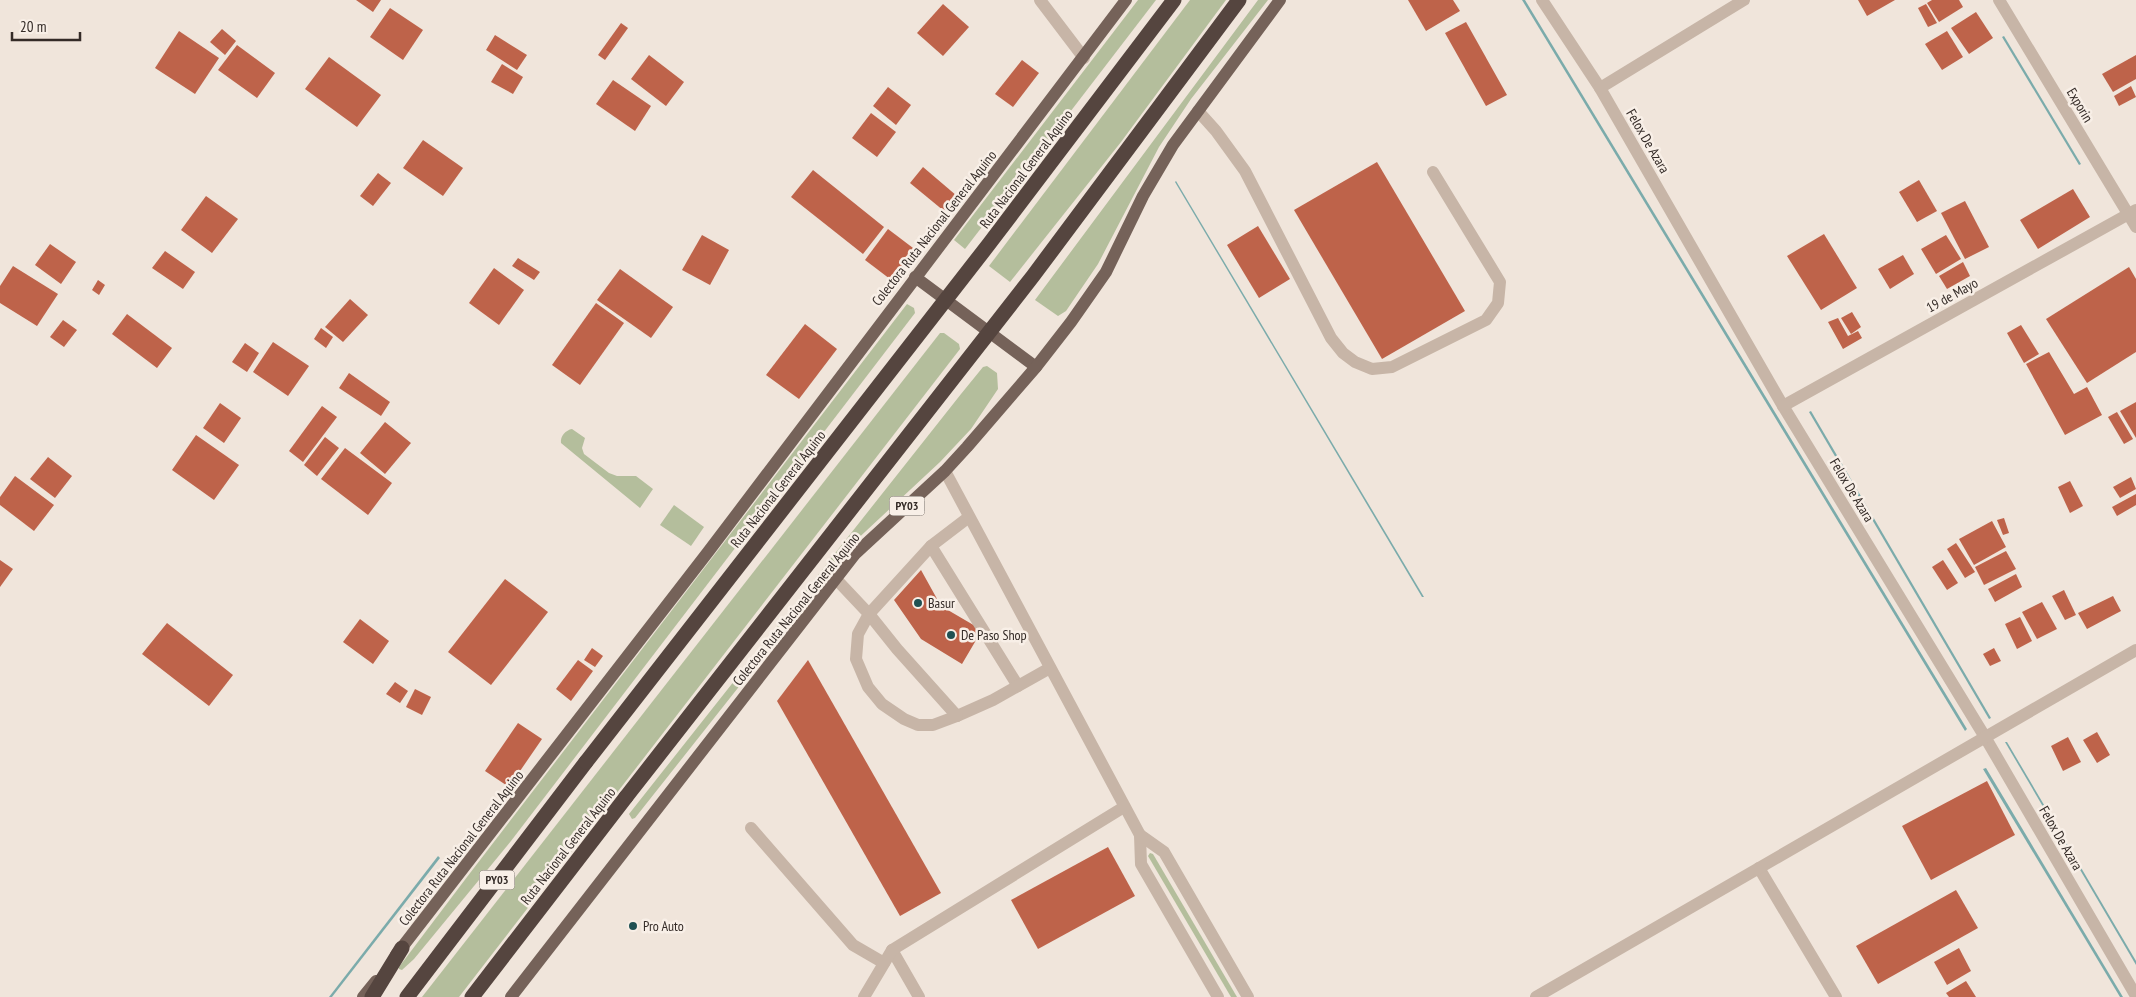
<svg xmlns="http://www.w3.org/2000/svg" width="2136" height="997" font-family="'PT Sans Narrow',sans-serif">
<rect width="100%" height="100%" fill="#f0e5db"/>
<g fill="#b4be9c">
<path d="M1138,0H1156L965,249L954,240Z"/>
<path d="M1190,0H1226L1121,142L1010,282L989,266Z"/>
<path d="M1258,0H1268L1191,99L1159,147L1098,264L1066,311L1058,316L1035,300Z"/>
<path d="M907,304L914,308L915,313L511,841L414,959L402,970L399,969V967L467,877Z"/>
<path d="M940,333H944L959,344L960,349L459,997H422Z"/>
<path d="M987,366L997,373L998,389L971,429L940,462L851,545L635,818L632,819L629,814L961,394L983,367Z"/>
<path d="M572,429L585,438L582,448L584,454L609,473L617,476H636L653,489L640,508L561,443C560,436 566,430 572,429Z"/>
<path d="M674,505L704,527L691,546L660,525Z"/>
<path d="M1150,853L1153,854L1237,997H1231L1148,856Z"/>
</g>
<g fill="#7babab">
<path d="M1522,0H1525L1967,729L1965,731Z"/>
<path d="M2004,36L2081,164L2079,165L2002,37Z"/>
<path d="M1176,181L1424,597H1422L1175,182Z"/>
<path d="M1811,411L1991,718L1989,719L1809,412Z"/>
<path d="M2005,742H2007L2136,961V965Z"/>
<path d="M1986,768L2123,997H2120L1983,769Z"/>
<path d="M438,856L440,858L332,997H329Z"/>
</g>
<g fill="#be634a">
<path d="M356,0H381L373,12Z"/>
<path d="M1408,0H1453L1460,11L1426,31Z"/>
<path d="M1858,0H1895L1867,16Z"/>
<path d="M1932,0H1959L1963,7L1939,22L1927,3Z"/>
<path d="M943,4L969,27L943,56L917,33Z"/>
<path d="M1926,4L1937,23L1928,27L1918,8Z"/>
<path d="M390,8L423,30L403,60L370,37Z"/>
<path d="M1976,12L1993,38L1969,54L1951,28Z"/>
<path d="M1466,22L1507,95L1486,106L1445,33Z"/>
<path d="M621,23L628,28L605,60L598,55Z"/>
<path d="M222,29L236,41L225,55L210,42Z"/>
<path d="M179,31L219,58L195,94L155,68Z"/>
<path d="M1947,31L1963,57L1942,70L1925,44Z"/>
<path d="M495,35L527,55L517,70L486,50Z"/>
<path d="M237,45L275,73L257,98L218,70Z"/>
<path d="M649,55L684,82L666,106L631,79Z"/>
<path d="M2136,55V79L2113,92L2102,74Z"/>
<path d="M329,57L381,95L357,127L305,89Z"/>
<path d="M1022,60L1039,73L1013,107L995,94Z"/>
<path d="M502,64L523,77L513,94L491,82Z"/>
<path d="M613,80L651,106L635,131L596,104Z"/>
<path d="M2131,86L2136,97L2119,106L2114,96Z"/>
<path d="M888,87L911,105L896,125L873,106Z"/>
<path d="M871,113L896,132L877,157L852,138Z"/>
<path d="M423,140L463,168L443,196L403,168Z"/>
<path d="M1377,162L1465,311L1382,359L1294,210Z"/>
<path d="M923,167L957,196L944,211L910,183Z"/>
<path d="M813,170L884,227L863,254L791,197Z"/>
<path d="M378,173L391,183L373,206L360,196Z"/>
<path d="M1919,180L1937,211L1917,222L1899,192Z"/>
<path d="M2073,189L2090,217L2038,249L2020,220Z"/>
<path d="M206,196L238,219L212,253L181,230Z"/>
<path d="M1965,201L1989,247L1965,259L1941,213Z"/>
<path d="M1258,226L1290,279L1259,298L1227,245Z"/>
<path d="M888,229L917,251L894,282L865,260Z"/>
<path d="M1824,234L1857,288L1821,310L1787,256Z"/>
<path d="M702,235L729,250L710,285L682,270Z"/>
<path d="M1946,235L1961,259L1936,274L1921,249Z"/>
<path d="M50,244L76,262L61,284L35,265Z"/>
<path d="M165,251L195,272L183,289L152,268Z"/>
<path d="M1903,255L1914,274L1890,289L1878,269Z"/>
<path d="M518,258L540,272L534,280L512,266Z"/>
<path d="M1963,262L1970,276L1947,289L1939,276Z"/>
<path d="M13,266L58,294L37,326L0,303V286Z"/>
<path d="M2129,267L2136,279V352L2087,383L2046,319Z"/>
<path d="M494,268L524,290L499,325L469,303Z"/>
<path d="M620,269L673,307L651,338L597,300Z"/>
<path d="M98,280L105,285L99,295L92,290Z"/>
<path d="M350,299L368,315L343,342L325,327Z"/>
<path d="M596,303L624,323L580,385L552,365Z"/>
<path d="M1852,312L1861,327L1851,334L1841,318Z"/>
<path d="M127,314L172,348L157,368L112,334Z"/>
<path d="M1838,318L1848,336L1858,331L1862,338L1843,349L1828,322Z"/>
<path d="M63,320L77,330L64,347L50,337Z"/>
<path d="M805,324L837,349L799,399L766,375Z"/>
<path d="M2021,325L2039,354L2024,363L2007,333Z"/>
<path d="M321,328L333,337L326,348L314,339Z"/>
<path d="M273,342L309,366L288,396L253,372Z"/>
<path d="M245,343L259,353L247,372L232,362Z"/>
<path d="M2049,352L2074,394L2087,387L2102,415L2065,435L2026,364Z"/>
<path d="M349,373L390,402L381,416L339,388Z"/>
<path d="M2136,402V438L2120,411Z"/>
<path d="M220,403L241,418L224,443L203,428Z"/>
<path d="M322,406L337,417L303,462L289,451Z"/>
<path d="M2117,412L2133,439L2124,444L2108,417Z"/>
<path d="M385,422L411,443L385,474L360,453Z"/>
<path d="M196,435L239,465L214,500L172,470Z"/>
<path d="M325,437L339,448L317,476L304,465Z"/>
<path d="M345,448L392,483L368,515L321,479Z"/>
<path d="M48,457L72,476L55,498L30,479Z"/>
<path d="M15,476L54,505L34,531L0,505V497Z"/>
<path d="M2131,477L2136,489L2120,498L2113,487Z"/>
<path d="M2070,481L2083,506L2070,513L2058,487Z"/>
<path d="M2136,494V505L2117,516L2112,507Z"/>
<path d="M2004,518L2009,533L2003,535L1997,520Z"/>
<path d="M1992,521L2006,547L1974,565L1959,539Z"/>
<path d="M1956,543L1975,572L1965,578L1947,549Z"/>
<path d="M2006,551L2016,569L1984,585L1975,567Z"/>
<path d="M0,560L13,569L0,587Z"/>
<path d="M1943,560L1958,583L1947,590L1932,567Z"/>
<path d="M921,570L941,606L982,630L962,664L921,639L894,600Z"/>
<path d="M2016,574L2022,587L1995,602L1988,589Z"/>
<path d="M505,579L548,612L491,685L448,652Z"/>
<path d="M2064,590L2076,615L2065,620L2052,596Z"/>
<path d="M2113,596L2121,611L2087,629L2078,613Z"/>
<path d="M2042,602L2057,629L2037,639L2022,612Z"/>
<path d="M2020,617L2032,641L2017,649L2005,624Z"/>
<path d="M360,619L389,641L373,664L343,642Z"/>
<path d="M167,623L233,675L209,706L142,654Z"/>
<path d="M592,648L603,656L595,667L584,660Z"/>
<path d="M1994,648L2001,661L1990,666L1983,654Z"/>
<path d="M578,660L593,671L571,701L556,689Z"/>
<path d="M808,660L941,893L900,916L777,701Z"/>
<path d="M395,682L408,691L400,703L386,694Z"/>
<path d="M415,689L431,697L422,715L406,707Z"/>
<path d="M518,723L542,739L509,787L485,771Z"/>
<path d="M2097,732L2110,755L2097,763L2083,740Z"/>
<path d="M2068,737L2081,762L2063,771L2051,746Z"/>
<path d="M1987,781L2015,835L1931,880L1902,826Z"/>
<path d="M1108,847L1135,896L1038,949L1011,900Z"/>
<path d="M1956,890L1978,928L1878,984L1856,946Z"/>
<path d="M1959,948L1971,971L1947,985L1934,962Z"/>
<path d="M1966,981L1976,997H1949L1946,993Z"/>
</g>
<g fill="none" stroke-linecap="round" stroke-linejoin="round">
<g stroke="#c7b5a7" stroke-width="12">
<path d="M1198,111L1216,131L1245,171L1331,338L1343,353L1355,362L1372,369L1392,367L1486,320L1498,303L1500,282L1433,172"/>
<path d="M931,546L1018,686"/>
<path d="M836,579L869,614L858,634L856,659L868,687L882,704L904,719L918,725H933L957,716L993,700L1050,668"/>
<path d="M957,716L897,649L869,614L931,546L969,517"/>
<path d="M751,828L853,945L884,963"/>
</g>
<g stroke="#c7b5a7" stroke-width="12">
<path d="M1040,0L1084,58"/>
<path d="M1542,0L1600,88L1783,406L1985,737L2136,996"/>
<path d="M1999,0L2136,227"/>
<path d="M1600,88L1744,0"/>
<path d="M1783,406L2136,210"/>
<path d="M945,471L1140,835L1141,864L1218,997"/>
<path d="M1140,835L1164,852L1248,997"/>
<path d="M1759,868L1836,997"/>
<path d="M892,950L919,997"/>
<path d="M864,997L892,950L1124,807"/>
<path d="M1536,997L2136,650"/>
</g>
<g stroke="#756259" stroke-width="12">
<path d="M915,277L1036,367"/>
<path d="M396,955L708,552L1126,0"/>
<path d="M363,997L376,981"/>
<path d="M511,997L855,554L945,471L967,447L1036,367L1071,322L1106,272L1143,196L1173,145L1280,0"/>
</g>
<g stroke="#55453f" stroke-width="15">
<path d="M372,997L402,948"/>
<path d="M407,997L586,762"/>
<path d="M472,997L626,797"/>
</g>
<g stroke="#55453f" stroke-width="15">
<path d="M586,762L989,244L1174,0"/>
<path d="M626,797L1033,276L1239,0"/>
</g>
</g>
<g fill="#205153" stroke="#f8efe7" stroke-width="2">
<circle cx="918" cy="603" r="5"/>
<circle cx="951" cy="635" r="5"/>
<circle cx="633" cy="926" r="5"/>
</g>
<g text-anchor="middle" stroke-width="5" stroke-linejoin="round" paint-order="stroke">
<g fill="#f8efe7" stroke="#6f6661" stroke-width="1">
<rect x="889.5" y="496.5" width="35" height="19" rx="4"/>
<rect x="479.5" y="870.5" width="35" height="19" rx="4"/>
</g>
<g font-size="12" font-weight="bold" fill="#342b27">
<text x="907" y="510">PY03</text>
<text x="497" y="884">PY03</text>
</g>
<g font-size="14" fill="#342b27" stroke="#f8efe7">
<text transform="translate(2080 105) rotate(59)" y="5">Exporin</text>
<text transform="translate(1648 141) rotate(60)" y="5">Felox De Azara</text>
<text transform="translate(1026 169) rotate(-53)" y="5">Ruta Nacional General Aquino</text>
<text transform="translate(934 228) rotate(-52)" y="5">Colectora Ruta Nacional General Aquino</text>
<text transform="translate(1952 295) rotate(-29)" y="5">19 de Mayo</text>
<text transform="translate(778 489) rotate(-52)" y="5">Ruta Nacional General Aquino</text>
<text transform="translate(1852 490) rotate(59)" y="5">Felox De Azara</text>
<text transform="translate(796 609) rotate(-51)" y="5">Colectora Ruta Nacional General Aquino</text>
<text transform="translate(2061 838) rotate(60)" y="5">Felox De Azara</text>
<text transform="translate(568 846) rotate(-52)" y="5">Ruta Nacional General Aquino</text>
<text transform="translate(461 848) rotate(-52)" y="5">Colectora Ruta Nacional General Aquino</text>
</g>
<g font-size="14" fill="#342b27" stroke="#f8efe7" text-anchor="start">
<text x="928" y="608">Basur</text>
<text x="961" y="640">De Paso Shop</text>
<text x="643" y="931">Pro Auto</text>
</g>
</g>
<path d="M12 32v8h68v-8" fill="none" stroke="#342b27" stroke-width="2.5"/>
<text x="20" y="32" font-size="15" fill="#342b27" stroke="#f8efe7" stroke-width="4" paint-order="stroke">20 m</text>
</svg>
